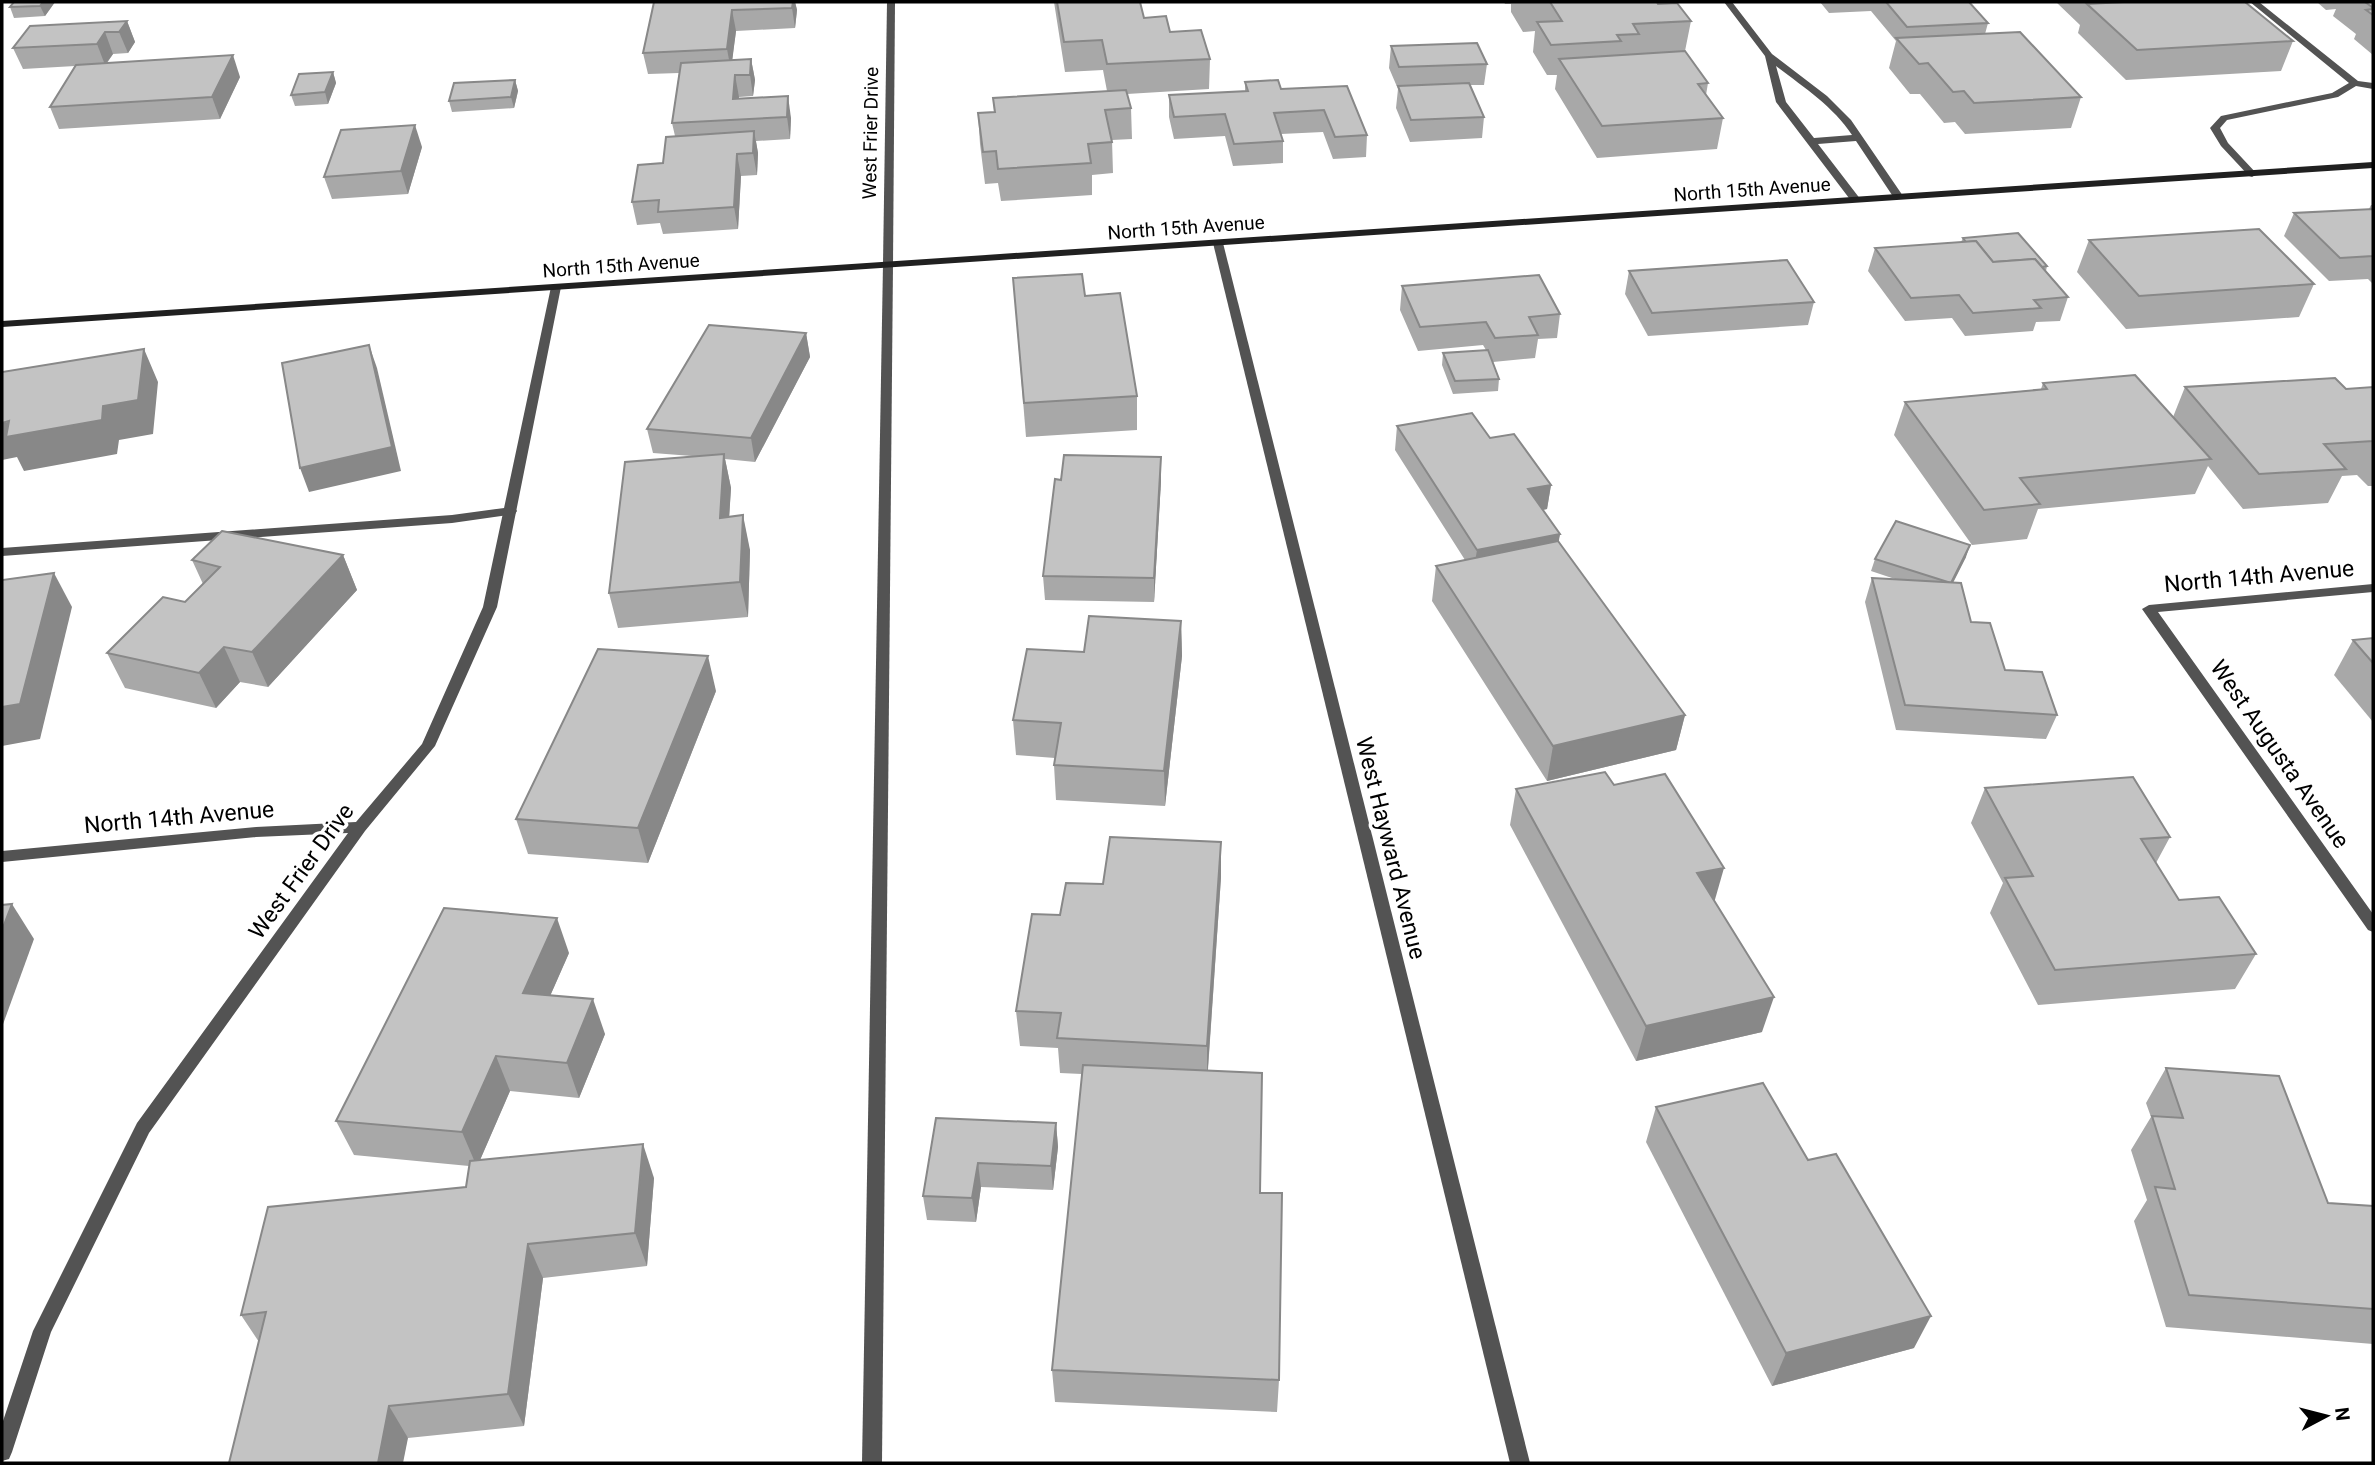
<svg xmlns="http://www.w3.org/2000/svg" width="2375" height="1465" font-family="Roboto,sans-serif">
<rect width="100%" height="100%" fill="#fff"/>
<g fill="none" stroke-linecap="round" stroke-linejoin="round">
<g fill="#535353" fill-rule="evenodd">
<path d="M888,261L893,264L882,1463H862L883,264Z"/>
<path d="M511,507L515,508L517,511L515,514L452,523L2,556V548L452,515Z"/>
</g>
<g fill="#535353" fill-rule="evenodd">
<path d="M887,2H895L893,264L888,267L883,264Z"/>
<path d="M1724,2H1732L1772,54L1827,96L1851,120L1903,196L1902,198H1894L1856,141L1818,144L1861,200L1852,202L1776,102L1765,56ZM1776,66C1803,87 1833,106 1852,135L1814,138L1786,102Z"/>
<path d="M2250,2H2259L2358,81L2373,83V89L2356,86L2338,97L2227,120L2220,128L2228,143L2257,174L2252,177L2249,176L2221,146L2210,128L2221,116L2332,93L2349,83Z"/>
<path d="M1218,240L1223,243L1530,1463H1510L1213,243Z"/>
<path d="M556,284L561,287L497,607L435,746L365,831L149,1133L51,1332L12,1452L9,1459L2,1461V1424L33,1331L137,1123L348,833L256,837L2,862V851L256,827L356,822L422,744L483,607L551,287Z"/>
<path d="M2373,584V592L2158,612L2373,914V932L2368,930L2142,609L2149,605Z"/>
</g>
<path fill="#202020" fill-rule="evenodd" d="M2373,162V168L2,327V321Z"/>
</g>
<g fill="#a8a8a8">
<path d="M14,2H55L45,16L14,18L10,7Z"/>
<path d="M654,2H795L797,10L795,28L736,31L732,60L751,59L755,80L753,96L739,97L738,98L791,118L790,139L756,141L758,153L757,175L741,176L738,229L663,234L660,223L637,225L632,202L663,163L675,136L672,123L679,73L648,74L643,53Z"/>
<path d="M1054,2H1140L1144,18L1170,32L1210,59L1209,89L1127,94L1131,108L1132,139L1112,140L1113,173L1092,175V195L1001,201L998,183L985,184L980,144L978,113L994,112L993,98L1107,91L1103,70L1065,72Z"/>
<path d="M1504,2H1657L1658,4L1691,21L1685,51L1708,83L1706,95L1723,118L1717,149L1597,158L1555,89L1557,75H1547L1533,52L1535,31L1523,32L1511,12V4H1505Z"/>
<path d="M1820,2H1969L1988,23L1985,34L2081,97L2071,128L1965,134L1955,122L1944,123L1920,94H1910L1889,68L1896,41L1871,11L1829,13Z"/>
<path d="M2056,2H2245L2293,41L2281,71L2126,80L2078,33L2080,25Z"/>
<path d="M2317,2H2373V55L2354,39L2356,34L2333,16L2336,9L2326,10Z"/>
<path d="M127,21L135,42L128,53L113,54L107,63L240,77L220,119L59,129L50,107L75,66L23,69L13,48Z"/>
<path d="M1391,46L1487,64L1484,85H1470L1484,117L1482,138L1410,142L1396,108L1398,89L1389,68Z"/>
<path d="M333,72L336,83L328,104L295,106L291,95Z"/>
<path d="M515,80L518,91L514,108L452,112L449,101Z"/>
<path d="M1245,82L1281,89L1347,86L1367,135L1366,157L1333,159L1323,132L1281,134L1283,141V163L1233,166L1225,136L1174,139L1169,117V95L1245,91Z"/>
<path d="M422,147L408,194L332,199L324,177Z"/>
<path d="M2371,205H2373V284L2368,279L2329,281L2284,236L2294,213L2369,209Z"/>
<path d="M1963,238L2047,266L2046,271L2068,297L2060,321L2036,322L2033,331L1965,336L1952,318L1905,321L1868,271L1875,248L1961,242Z"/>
<path d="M2089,240L2314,284L2299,317L2126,329L2077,272Z"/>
<path d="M1629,271L1814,302L1808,325L1648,336L1625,294Z"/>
<path d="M1013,278L1085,296L1137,396V430L1026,437Z"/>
<path d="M1402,286L1560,314L1557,338L1538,339L1535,358L1493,362L1499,379L1498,391L1453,394L1442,365L1443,353L1486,350L1483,345L1418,351L1400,310Z"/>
<path d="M806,333L810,357L755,462L725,459L731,488L729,517L750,550L748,617L618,628L609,593L692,456L653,453L647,429Z"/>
<path d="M2043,383L2173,417L2185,387L2346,389L2373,387V486H2368L2357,475L2342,476L2328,503L2243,509L2208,466L2195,494L2038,509L2027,539L1972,545L1894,435L1905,402L2041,389Z"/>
<path d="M1397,426L1551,485L1547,509L1543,510L1560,534L1558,542L1685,715L1676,750L1547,781L1432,601L1436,566L1465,560L1395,450Z"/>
<path d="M1161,457V481L1154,602L1045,600L1043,576L1061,480Z"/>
<path d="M343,555L357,590L268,687L240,682L216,708L125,688L107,653L185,602L203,584L192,560Z"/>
<path d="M1966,557L1953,583L1971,622L2005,670L2057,715L2046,739L1896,730L1865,602L1872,578L1895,579L1871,571L1875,559Z"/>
<path d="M1181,621L1182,656L1165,806L1056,800L1054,765L1055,758L1016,755L1013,720L1084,652Z"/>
<path d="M2373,638V722L2334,675L2353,640Z"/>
<path d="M716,691L648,863L528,854L516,819Z"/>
<path d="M1614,785L1714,901L1762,1032L1636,1061L1510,825L1516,789Z"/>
<path d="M1985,788L2170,837L2156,863L2179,900L2256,954L2235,989L2038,1005L1990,913L2003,883L1971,823Z"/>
<path d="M1221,877L1208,1070L1260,1193L1279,1380L1277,1412L1055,1402L1052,1370L1082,1074L1060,1073L1058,1048L1020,1046L1016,1011L1060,915L1103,884Z"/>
<path d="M569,953L550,996L605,1034L579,1098L510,1091L480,1160L654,1178L647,1266L543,1278L524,1426L408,1438L259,1342L241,1315L466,1187L469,1166L354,1155L336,1121Z"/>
<path d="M2166,1068L2328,1203L2373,1206V1344L2166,1327L2134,1221L2147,1200L2131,1150L2151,1117L2146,1103Z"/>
<path d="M1656,1107L1914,1348L1772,1386L1646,1142Z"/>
<path d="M936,1118L1056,1123L1058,1147L1053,1190L981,1187L976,1222L927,1220L923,1196Z"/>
</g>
<g fill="#888">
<path d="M43,2H55L45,16L40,6Z"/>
<path d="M793,2H795L797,10L795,28L792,8Z"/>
<path d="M732,10L736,31L731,70L727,49Z"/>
<path d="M127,21L135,42L128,53L119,32Z"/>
<path d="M105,32L113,54L105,65L97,44Z"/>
<path d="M233,55L240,77L220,119L212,97Z"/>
<path d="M751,59L755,80L753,96L750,75Z"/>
<path d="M333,72L336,83L328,104L325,92Z"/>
<path d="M735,75L739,97L736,120L733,99Z"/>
<path d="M515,80L518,91L514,108L511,97Z"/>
<path d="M788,96L791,118L790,139L787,117Z"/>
<path d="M415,125L422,147L408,194L401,171Z"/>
<path d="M754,131L758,153L757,175L753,153Z"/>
<path d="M737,154L741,176L738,229L734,207Z"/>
<path d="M806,333L810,357L755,462L751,438Z"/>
<path d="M369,345L377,368L401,471L309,492L300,468Z"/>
<path d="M144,349L158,382L153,434L119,440L117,454L24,471L17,457L2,460V423L103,406Z"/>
<path d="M724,454L731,488L727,552L720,518Z"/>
<path d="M1161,457V481L1154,602V578Z"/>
<path d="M1551,485L1547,509L1525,513L1528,489Z"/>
<path d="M743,515L750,550L748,617L740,582Z"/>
<path d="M1560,534L1556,558L1473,574L1477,550Z"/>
<path d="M1970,545L1966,557L1946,596L1951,584Z"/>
<path d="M343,555L357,590L268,687L252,652Z"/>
<path d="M54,573L72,607L40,739L2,746V707Z"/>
<path d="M1181,621L1182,656L1165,806L1164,771Z"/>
<path d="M224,647L240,682L216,708L199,673Z"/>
<path d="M708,656L716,691L648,863L638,828Z"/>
<path d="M1685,715L1676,750L1547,781L1553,746Z"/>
<path d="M1221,842V877L1207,1081V1046Z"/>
<path d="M1724,868L1714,903L1697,873Z"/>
<path d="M12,904L34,939L2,1027V930Z"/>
<path d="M557,918L569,953L536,1028L523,993Z"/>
<path d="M1774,997L1762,1032L1636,1061L1646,1026Z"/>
<path d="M593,999L605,1034L579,1098L567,1063Z"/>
<path d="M496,1056L510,1091L477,1167L462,1132Z"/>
<path d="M1056,1123L1058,1147L1053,1190L1051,1166Z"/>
<path d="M643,1144L654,1178L647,1266L635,1233Z"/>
<path d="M978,1163L981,1187L976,1222L972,1198Z"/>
<path d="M528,1244L543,1278L524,1426L508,1394Z"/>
<path d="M1931,1316L1914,1348L1772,1386L1786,1353Z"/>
<path d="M389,1406L408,1438L403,1463H378Z"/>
</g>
<g fill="#c3c3c3" stroke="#888" stroke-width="2">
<path d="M14,2H43L40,6L10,7Z"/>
<path d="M654,2H793L792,8L732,10L727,49L643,53Z"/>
<path d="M1057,2H1140L1144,18L1166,16L1170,32L1201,30L1210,59L1107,64L1102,40L1064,42Z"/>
<path d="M1550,2H1657L1658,4L1677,3L1691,21L1633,24L1639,34L1617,35L1621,41L1551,45L1537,22L1562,21Z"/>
<path d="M1886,2H1969L1988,23L1907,27Z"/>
<path d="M2085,2H2125L2087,4H2088Z"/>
<path d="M2124,2H2245L2293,41L2137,50L2087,4Z"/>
<path d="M2365,2H2373V7H2372Z"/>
<path d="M2373,9V15L2366,10Z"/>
<path d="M127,21L119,32H105L97,44L13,48L30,26Z"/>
<path d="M2020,32L2081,97L1974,103L1964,91L1953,92L1928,63L1919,64L1896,38Z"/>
<path d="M1477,43L1487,64L1399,67L1391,46Z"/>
<path d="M1685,51L1708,83L1698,84L1723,118L1602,126L1559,59Z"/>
<path d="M233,55L212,97L50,107L76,65Z"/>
<path d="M751,59L750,75H735L733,99L788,96L787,117L672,123L681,63Z"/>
<path d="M333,72L325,92L291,95L299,74Z"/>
<path d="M515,80L511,97L449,101L454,83Z"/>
<path d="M1278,80L1281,89L1347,86L1367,135L1335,137L1324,110L1274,113L1283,141L1234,144L1225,114L1174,117L1169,95L1248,91L1245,82Z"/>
<path d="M1469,83L1484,117L1411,120L1398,86Z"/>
<path d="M1126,90L1131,108L1105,110L1112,142L1088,144L1091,163L998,169L996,151L983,152L978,113L995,112L993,98Z"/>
<path d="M415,125L401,171L324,177L341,130Z"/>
<path d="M754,131L753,153L737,154L734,207L658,212L659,200L632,202L638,165L663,163L666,137Z"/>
<path d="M2373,209V256L2340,258L2294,213Z"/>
<path d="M2259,229L2314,284L2139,296L2089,240Z"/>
<path d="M2018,233L2047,266L2042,267L2035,259L1993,262L1976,241L1966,242L1963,238Z"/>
<path d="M1976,241L1993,262L2035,259L2068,297L2034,300L2041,308L1973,313L1959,295L1911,298L1875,248Z"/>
<path d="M1787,260L1814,302L1652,313L1629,271Z"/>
<path d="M1082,274L1085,296L1120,293L1137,396L1024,403L1013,278Z"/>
<path d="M1539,275L1560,314L1529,317L1538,335L1495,338L1486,322L1420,327L1402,286Z"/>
<path d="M709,325L806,333L751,438L647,429Z"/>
<path d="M369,345L392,447L300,468L282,363Z"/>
<path d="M144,349L138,400L103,406L102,420L6,437L9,421L2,423V372Z"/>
<path d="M1488,350L1499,379L1455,381L1443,353Z"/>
<path d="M2135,375L2211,459L2020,478L2040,504L1984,510L1905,402L2047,389L2043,383Z"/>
<path d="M2335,378L2346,389L2373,387V441L2324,444L2346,469L2259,474L2185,387Z"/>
<path d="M1472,413L1490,438L1514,434L1551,485L1528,489L1560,534L1477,550L1397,426Z"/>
<path d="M724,454L720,518L743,515L740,582L609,593L625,462Z"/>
<path d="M1064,455L1161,457L1154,578L1043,576L1055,479L1061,480Z"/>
<path d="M1896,521L1970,545L1951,583L1875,559Z"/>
<path d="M222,531L343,555L252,652L224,647L199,673L107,653L163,597L185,602L220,567L192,560Z"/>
<path d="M1558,541L1685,715L1553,746L1436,566Z"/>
<path d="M54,573L20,704L2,707V580Z"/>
<path d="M1872,578L1961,583L1971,622L1990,623L2005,670L2042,672L2057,715L1905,705Z"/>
<path d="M1089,616L1181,621L1164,771L1054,765L1061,723L1013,720L1027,649L1084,652Z"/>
<path d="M2373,638V663L2353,640Z"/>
<path d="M598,649L708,656L638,828L516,819Z"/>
<path d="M1605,772L1614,785L1665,774L1724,868L1697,873L1774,997L1646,1026L1516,789Z"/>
<path d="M2133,777L2170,837L2141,839L2179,900L2219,897L2256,954L2055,970L2005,878L2033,876L1985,788Z"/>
<path d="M1110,837L1221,842L1207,1046L1057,1038L1061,1013L1016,1011L1032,914L1060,915L1066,883L1103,884Z"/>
<path d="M12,904L2,930V905Z"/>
<path d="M444,908L557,918L523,993L593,999L567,1063L496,1056L462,1132L336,1121Z"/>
<path d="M1083,1065L1262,1073L1260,1193H1282L1279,1380L1052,1370Z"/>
<path d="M2166,1068L2279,1076L2328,1203L2373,1206V1309L2189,1295L2155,1187L2175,1189L2152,1116L2183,1118Z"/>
<path d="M1763,1083L1808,1160L1836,1154L1931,1316L1786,1353L1656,1107Z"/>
<path d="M936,1118L1056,1123L1051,1166L978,1163L972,1198L923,1196Z"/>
<path d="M643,1144L635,1233L528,1244L508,1394L389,1406L378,1463H229L266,1312L241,1315L268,1207L466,1187L470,1161Z"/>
</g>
<g text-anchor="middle" stroke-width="7" stroke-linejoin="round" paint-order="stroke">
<g font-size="19" fill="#000" stroke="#fff">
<text transform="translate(870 133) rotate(-89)" y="7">West Frier Drive</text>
<text transform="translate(1752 189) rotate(-4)" y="7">North 15th Avenue</text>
<text transform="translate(1186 227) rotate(-4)" y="7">North 15th Avenue</text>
<text transform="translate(621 265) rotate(-4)" y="7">North 15th Avenue</text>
</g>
<g font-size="23" fill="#000" stroke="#fff">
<text transform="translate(2259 576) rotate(-5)" y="8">North 14th Avenue</text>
<text transform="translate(2280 754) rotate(55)" y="8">West Augusta Avenue</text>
<text transform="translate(179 817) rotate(-5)" y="8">North 14th Avenue</text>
<text transform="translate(1391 848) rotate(76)" y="8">West Hayward Avenue</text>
<text transform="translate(301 871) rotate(-54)" y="8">West Frier Drive</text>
</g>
</g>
<rect width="2375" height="1465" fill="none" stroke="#000000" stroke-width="7"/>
<g transform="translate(2326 1416) rotate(83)" stroke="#ffffff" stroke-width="5" paint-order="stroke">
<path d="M0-5L12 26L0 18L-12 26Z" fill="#000000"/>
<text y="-10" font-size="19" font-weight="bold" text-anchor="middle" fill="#000000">N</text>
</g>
</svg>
